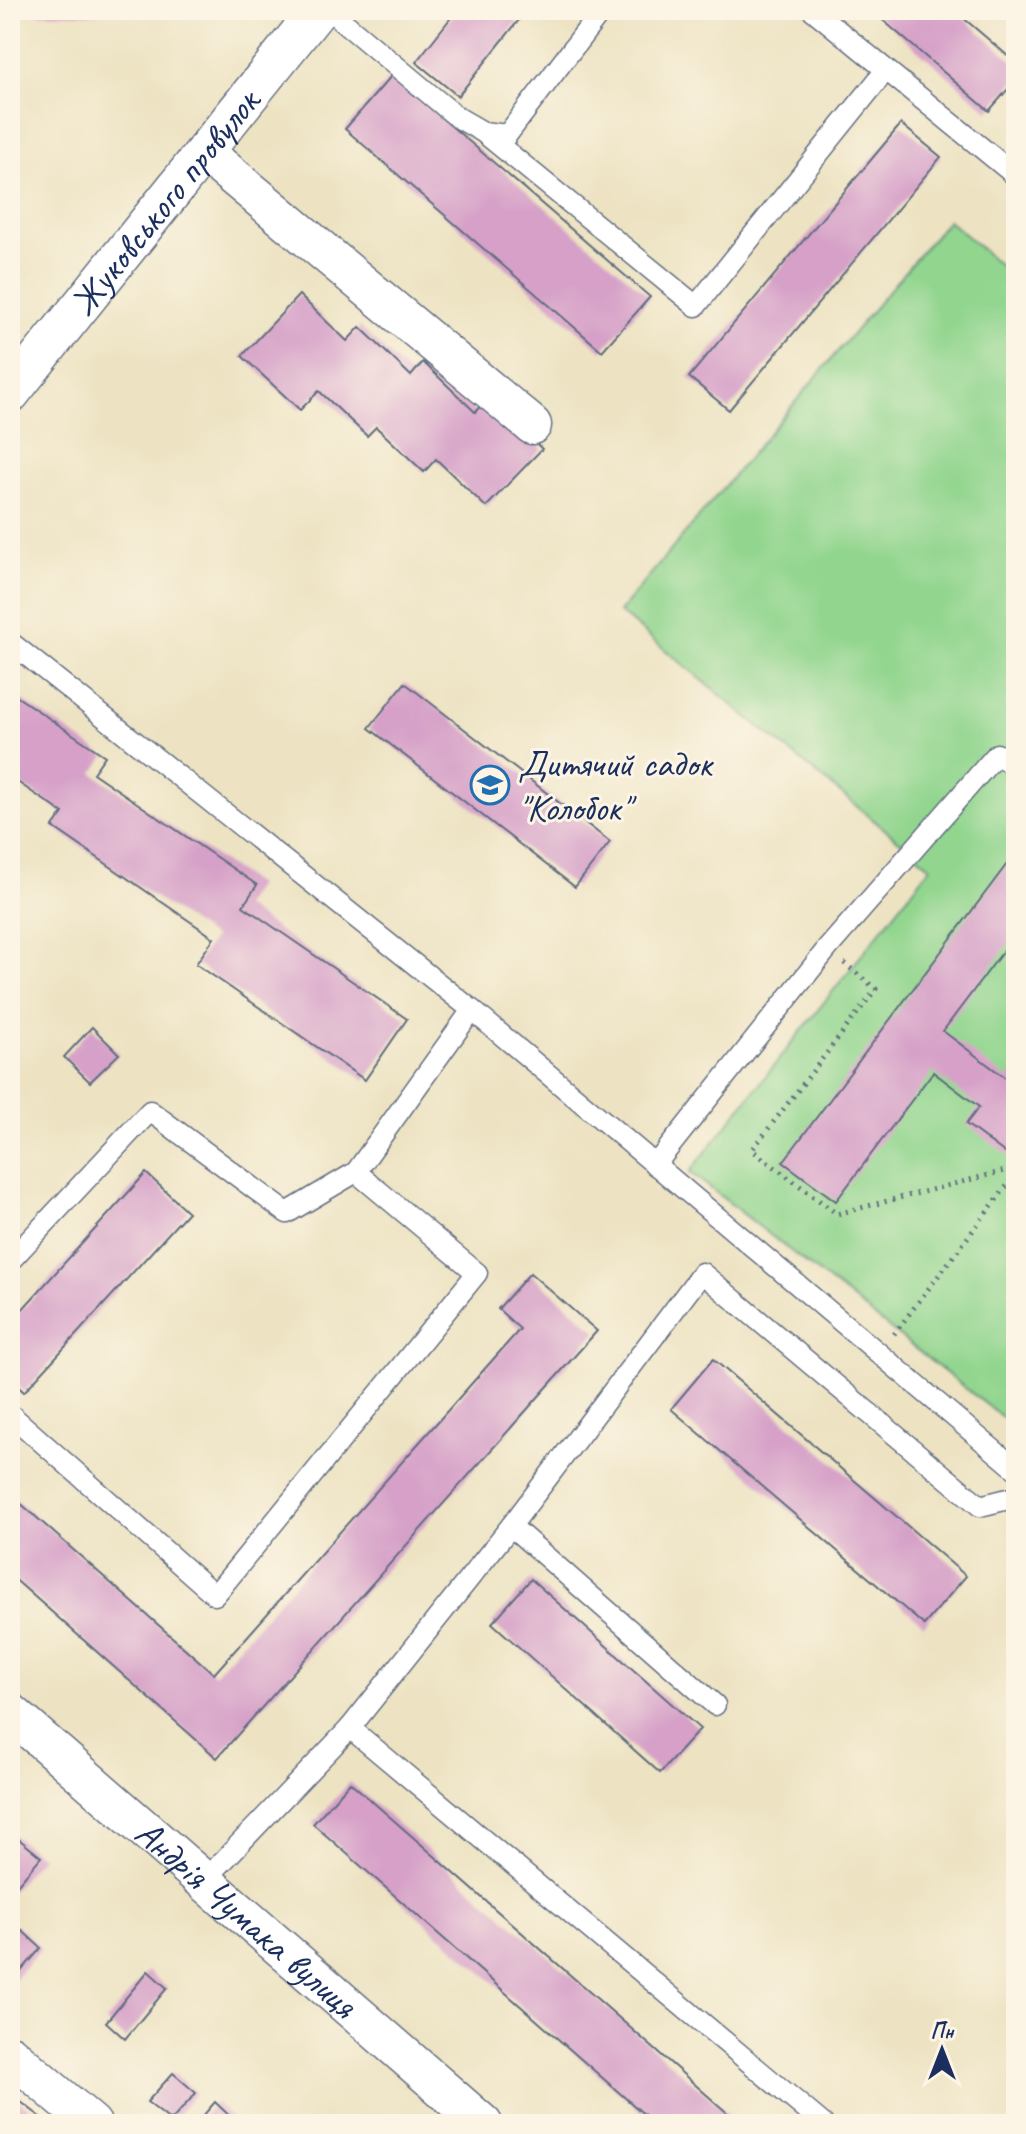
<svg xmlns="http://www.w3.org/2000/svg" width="1026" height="2134" font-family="Caveat,sans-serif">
<rect width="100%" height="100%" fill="#fcf5e5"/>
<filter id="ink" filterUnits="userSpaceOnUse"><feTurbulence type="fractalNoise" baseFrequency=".0125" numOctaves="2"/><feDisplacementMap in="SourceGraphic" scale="16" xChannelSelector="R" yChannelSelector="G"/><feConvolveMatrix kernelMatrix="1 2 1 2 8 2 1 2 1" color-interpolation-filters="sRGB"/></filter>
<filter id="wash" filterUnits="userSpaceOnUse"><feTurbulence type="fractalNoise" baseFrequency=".006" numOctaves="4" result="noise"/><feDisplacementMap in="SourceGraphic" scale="32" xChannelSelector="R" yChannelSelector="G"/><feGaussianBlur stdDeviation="1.8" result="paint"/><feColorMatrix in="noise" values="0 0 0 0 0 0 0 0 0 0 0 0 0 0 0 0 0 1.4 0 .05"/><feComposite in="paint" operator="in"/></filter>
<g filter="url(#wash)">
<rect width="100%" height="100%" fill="#ede3c3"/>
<path fill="#91d58e" stroke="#568276" stroke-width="2" d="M948,220L1016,279V1428L690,1172L931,867L619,612Z"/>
<g id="blocks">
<g fill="#d6a0c8">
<path d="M10,10H101L97,14L10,13Z"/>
<path d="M457,10H527L458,96L416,62Z"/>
<path d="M871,10H954L1016,63V80L989,111Z"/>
<path d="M392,75L650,297L602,351L345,129Z"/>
<path d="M901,124L941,157L729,410L689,377Z"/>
<path d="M299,295L347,341L360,327L411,376L423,362L475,412L488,398L542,449L486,507L436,459L424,472L376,427L367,436L319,391L300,410L242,356Z"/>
<path d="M405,683L610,842L575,887L369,728Z"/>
<path d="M10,692L105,756L93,773L257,885L243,906L407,1019L365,1080L196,964L214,938L53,827L63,813L10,777Z"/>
<path d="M1016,852V934L943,1031L1007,1079L1016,1067V1161L966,1124L979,1107L933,1072L836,1201L783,1162Z"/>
<path d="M92,1027L119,1054L90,1082L64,1057Z"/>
<path d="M146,1173L188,1212L24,1392L10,1379V1323Z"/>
<path d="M530,1273L597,1331L217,1758L10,1575V1494L214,1674L520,1329L498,1309Z"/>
<path d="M713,1359L966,1576L924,1625L671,1409Z"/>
<path d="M531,1579L700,1729L660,1773L492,1623Z"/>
<path d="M350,1782L740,2124H655L313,1824Z"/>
<path d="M10,1832L41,1857L12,1891L10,1890Z"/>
<path d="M15,1924L41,1948L10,1984V1930Z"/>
<path d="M148,1971L167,1988L125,2039L106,2022Z"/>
<path d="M173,2073L196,2093L171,2121L147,2102Z"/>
<path d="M17,2099L50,2124H10V2107Z"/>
<path d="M215,2102L238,2124H196Z"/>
</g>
</g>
</g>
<g filter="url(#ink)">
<use href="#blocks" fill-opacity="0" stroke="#646e81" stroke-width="2"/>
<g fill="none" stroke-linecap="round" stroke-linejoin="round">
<g stroke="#646e81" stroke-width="23">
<g id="lane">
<path d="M329,10L457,117L483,132L507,135L602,10"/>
<path d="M813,10L1016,176"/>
<path d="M483,132L696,306L886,70"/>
<path d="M10,642L472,1010L356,1172L287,1213L150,1111L10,1261"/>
<path d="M472,1010L1016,1469"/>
<path d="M655,1165L827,949L997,754L1016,768"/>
<path d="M10,1414L215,1595L477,1273L356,1172"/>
<path d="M511,1526L715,1705"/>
<path d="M350,1728L823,2124"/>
<path d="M204,1881L350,1728L511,1526L702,1273L980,1506L1016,1497"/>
</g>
</g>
<g stroke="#646e81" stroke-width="41">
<g id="street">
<path d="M205,153L532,425"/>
<path id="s1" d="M10,394L318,10"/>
<path id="s2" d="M10,1712L483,2124"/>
<path d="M10,2054L92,2124"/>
</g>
</g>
<g stroke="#646e81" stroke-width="5" stroke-dasharray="2 6" stroke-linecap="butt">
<path d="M844,963L876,989L752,1150L837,1214L1016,1168"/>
<path d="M894,1334L1016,1174"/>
</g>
<use href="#lane" stroke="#fff" stroke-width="20"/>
<use href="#street" stroke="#fff" stroke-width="38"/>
</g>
</g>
<defs>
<g id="school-ring" transform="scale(2)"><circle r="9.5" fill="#fcf5e5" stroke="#1f6fb2" stroke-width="1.5"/><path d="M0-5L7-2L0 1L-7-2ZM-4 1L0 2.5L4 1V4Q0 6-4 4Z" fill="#1f6fb2"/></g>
</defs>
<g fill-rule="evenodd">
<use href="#school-ring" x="490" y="785"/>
</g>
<g text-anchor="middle" stroke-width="6" stroke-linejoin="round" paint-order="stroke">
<g font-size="38" fill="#1b2f5e" stroke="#fcf5e5">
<text dy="13" stroke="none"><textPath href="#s1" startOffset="246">Жуковського провулок</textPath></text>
<text dy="13" stroke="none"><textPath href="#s2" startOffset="314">Андрія Чумака вулиця</textPath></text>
</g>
<g font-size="38" fill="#1b2f5e" stroke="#fcf5e5" text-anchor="start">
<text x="518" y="776">Дитячий садок<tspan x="518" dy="44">"Колобок"</tspan></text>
</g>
</g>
<rect width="1026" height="2134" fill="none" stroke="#fcf5e5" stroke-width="40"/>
<g transform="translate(942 2050)" stroke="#fcf5e5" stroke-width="6" paint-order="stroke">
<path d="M0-6L14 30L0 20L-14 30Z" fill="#1b2f5e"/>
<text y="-12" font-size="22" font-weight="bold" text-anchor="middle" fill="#1b2f5e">Пн</text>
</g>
</svg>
